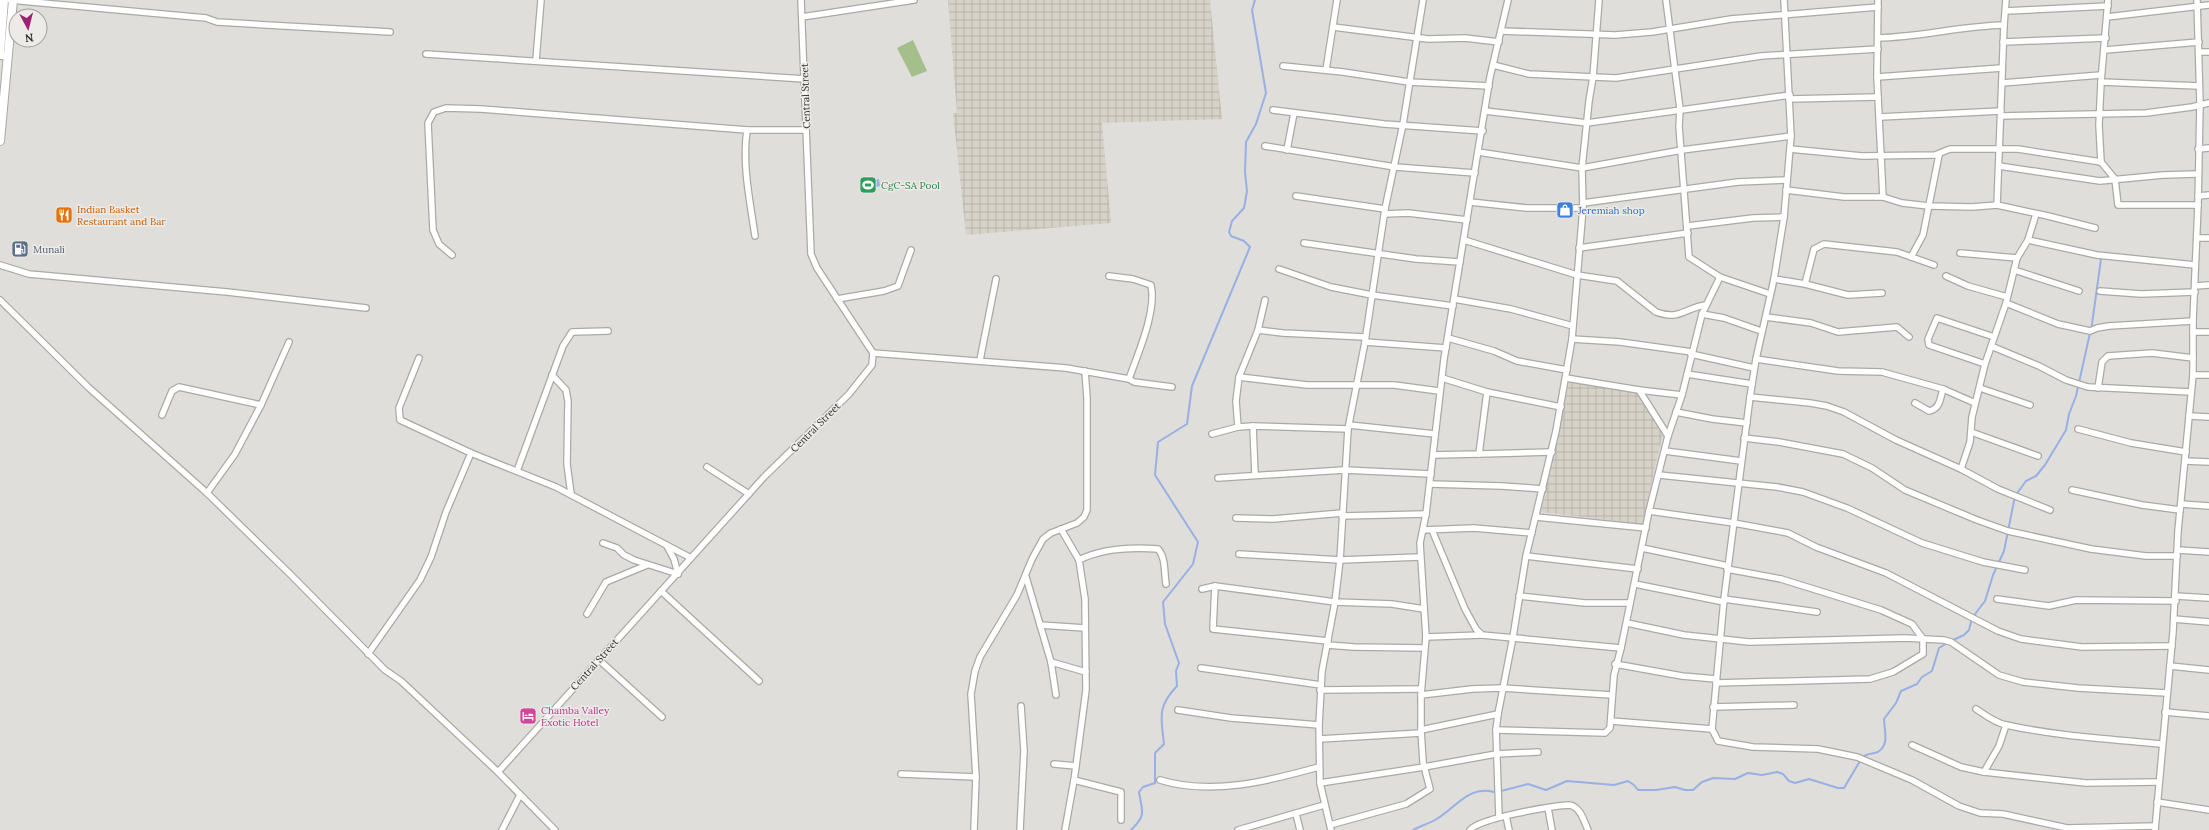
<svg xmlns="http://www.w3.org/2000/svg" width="2209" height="830" font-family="Lora,serif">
<defs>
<pattern id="industrial-grid" width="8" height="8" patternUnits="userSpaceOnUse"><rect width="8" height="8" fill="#d6d2c8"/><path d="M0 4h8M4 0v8" fill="none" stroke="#b8b5ac"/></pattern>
</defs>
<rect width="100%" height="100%" fill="#dfdedb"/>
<g fill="url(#industrial-grid)">
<path d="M948,0H1210L1222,119L1102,123L1111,223L966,235L953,113H957Z"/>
<path d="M1569,382L1635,391L1663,433L1642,524L1541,512Z"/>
</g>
<path fill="#a5bf8c" d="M913,40L927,71L912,77L897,48Z"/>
<path fill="#98b0e3" d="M879,179L880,186L862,191L861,184Z"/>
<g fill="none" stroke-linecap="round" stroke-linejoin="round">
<g stroke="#98b0e3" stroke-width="2">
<path d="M1951,641L1964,635L1969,630L1972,618L1985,601L1993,575L2004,551L2015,496L2026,481L2036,476L2045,465L2066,430L2069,414L2076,396L2092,324L2101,259"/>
<path d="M1863,757C1867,753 1873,754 1878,752C1890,744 1884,730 1884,719L1896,703L1901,691L1917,684L1922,677L1932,671L1939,648L1947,643"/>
<path d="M1501,791L1528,784L1546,790L1567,781L1614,785L1628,781L1634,785L1638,790H1656L1675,787L1685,790H1693L1702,782L1713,778L1735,779L1748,773L1762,775L1777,772L1783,774L1789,781L1795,783L1809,779L1838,788H1844L1860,761"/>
<path d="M1131,830C1147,815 1142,811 1139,792L1143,787L1155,783V753L1164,744C1161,717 1157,707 1177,686L1176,671L1179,663L1165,624L1163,602L1193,564L1198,542L1155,475L1158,442L1187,424L1192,386L1250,247L1244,241L1231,236L1229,232L1232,221L1244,208L1247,191L1245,172L1246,142L1256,124L1266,93L1252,10L1255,0"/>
<path d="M1413,830C1420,826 1428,824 1435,820C1456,808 1468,785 1494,792"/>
</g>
<g stroke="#aaa9a5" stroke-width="8">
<g id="street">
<path d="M10,0L206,18L217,22L390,32"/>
<path d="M1666,0L1680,109L1679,126L1689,257L1720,277L1770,294"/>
<path d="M1784,0L1791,136L1784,217L1774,279L1756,359L1750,397L1724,599L1712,729L1718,741L1753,747L1818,749L1857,757L1912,780L1959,806L1980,813L2003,814L2067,828L2155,826"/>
<path d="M1878,0L1877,77L1883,197"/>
<path d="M2108,0L2101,82L2199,86"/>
<path d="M2006,11L2108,6"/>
<path d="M802,17L914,0"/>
<path d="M2107,17L2209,5"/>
<path d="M1333,27L1428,39L1465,38L1499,42"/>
<path d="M1501,31L1615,35L1652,32L1731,19L1878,7"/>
<path d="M1878,38C1921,37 1961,26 2004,25"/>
<path d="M2003,42L2106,38"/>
<path d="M2105,50L2199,42"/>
<path d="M2199,52H2209"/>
<path d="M426,54L805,79"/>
<path d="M0,56L7,57"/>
<path d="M536,60L541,0"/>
<path d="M1493,65L1529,74L1616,78L1761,56L1878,49"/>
<path d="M1283,66L1343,72L1409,82L1489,86"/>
<path d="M1326,70L1337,0"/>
<path d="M1877,77L2002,68"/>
<path d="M2002,83L2101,75"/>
<path d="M1789,99L1878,97"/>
<path d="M1273,110L1384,124L1483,131"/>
<path d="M1485,111L1587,123L1790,95"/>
<path d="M2001,116L2146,113L2192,107L2209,103"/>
<path d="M1880,117L2001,111"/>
<path d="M747,130C742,165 750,201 755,236"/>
<path d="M1265,146L1395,167L1475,173"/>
<path d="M1790,149L1862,156L1935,155L1950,149H2018L2101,162L2115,179L2118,205H2198"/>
<path d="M2198,149L2209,148"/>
<path d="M1287,150L1294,113"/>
<path d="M1478,152L1582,168L1682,150L1791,136"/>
<path d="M2101,162L2099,125L2101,82"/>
<path d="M1999,166L2100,181L2163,175L2198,174"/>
<path d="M1786,190L1844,197H1883L1902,203L1929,206L1972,207L1997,205L2048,216L2095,228"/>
<path d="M1296,196L1385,209"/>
<path d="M2198,196L2209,195"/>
<path d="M1470,202L1527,208H1583"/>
<path d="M1583,203L1738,182L1787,180"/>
<path d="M1997,205L2004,25L2006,0"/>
<path d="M1385,214L1408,213L1467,220"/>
<path d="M1688,226L1753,218L1784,217"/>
<path d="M2197,238H2209"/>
<path d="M1464,240L1577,275L1617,281L1656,312C1681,321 1686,307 1706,305"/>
<path d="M2028,240L2097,255L2195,265"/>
<path d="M1304,243L1416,259L1460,262"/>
<path d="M1579,248L1688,233"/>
<path d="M1960,253L2017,258"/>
<path d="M452,255L439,244L433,230L428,123L434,112L446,108L481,109L747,130H806"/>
<path d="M1911,257L1923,235L1939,155"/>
<path d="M0,265L29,274L227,292L366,308"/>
<path d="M1279,269L1331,287L1372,295L1453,306"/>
<path d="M2014,270L2079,291"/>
<path d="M1109,276L1133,279L1151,285C1157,311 1138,353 1129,379"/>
<path d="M1946,276L1968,286L2007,297"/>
<path d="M1774,279L1805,284L1848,295L1882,293"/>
<path d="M1805,284L1814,249L1824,244L1897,252L1934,265"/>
<path d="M2195,286L2209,285"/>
<path d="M2100,291L2141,294L2195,292"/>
<path d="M837,299L884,291L898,286L911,250"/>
<path d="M1454,299L1511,309L1573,326"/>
<path d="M0,300L88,387L207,493L291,575L385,670L401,681L498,772L555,830"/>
<path d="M2006,303L2058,324L2090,331L2097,328L2109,326L2193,321"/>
<path d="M1702,314L1724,318L1761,331"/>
<path d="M1766,317L1811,323L1838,332L1897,327L1909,337"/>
<path d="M1258,330L1283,333L1365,337"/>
<path d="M2193,332H2209"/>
<path d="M1448,338L1494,351L1517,361L1567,370"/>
<path d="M1572,339L1620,342L1692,352"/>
<path d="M1365,342L1446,348"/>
<path d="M1991,346L2039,366L2066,380L2088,387L2191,392"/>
<path d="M873,353L1066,368L1129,379L1134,382L1172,387"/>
<path d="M1691,354L1754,368"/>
<path d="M419,358L399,408L400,420L471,453"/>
<path d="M1756,359L1838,371L1882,372L1943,389L1975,403"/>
<path d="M980,360L996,279"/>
<path d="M1985,364L1929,345L1928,339L1937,318L1994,337"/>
<path d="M1687,374L1752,384"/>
<path d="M552,375L566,390L568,401L567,464L571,494"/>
<path d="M2193,375H2209"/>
<path d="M1239,377L1307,385H1394L1439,391"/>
<path d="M1442,378L1487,392L1561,407"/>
<path d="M1980,388L2030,405"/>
<path d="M2098,388L2102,362L2108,356L2152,353L2193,358"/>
<path d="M1639,390L1682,395"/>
<path d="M1750,397L1810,403L1827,406L1844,412L1896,440L1961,469L1998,489L2050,510"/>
<path d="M1915,403L1929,411C1940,409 1940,399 1943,389"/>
<path d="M261,405L289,342"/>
<path d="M1676,412L1712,419L1747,423"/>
<path d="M162,415L172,391L179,387L261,405L235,454L207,493"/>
<path d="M2189,416L2209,417"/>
<path d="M1349,425L1435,434"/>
<path d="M1253,426L1255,475"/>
<path d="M1238,427L1236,401L1239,377L1258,330L1265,300"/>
<path d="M2078,429L2131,443L2186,452"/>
<path d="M1971,432L2038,456"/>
<path d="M1212,434L1238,427L1253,426L1348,429"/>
<path d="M1668,436L1682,395L1702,314L1720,277"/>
<path d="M1744,438L1779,442L1843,454L1872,468L1905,490L1977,520L2008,531L2091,549L2146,556H2177"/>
<path d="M1665,451L1741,461"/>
<path d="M1479,454L1552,452"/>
<path d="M1433,455L1479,454L1487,392"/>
<path d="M2185,461L2209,462"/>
<path d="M707,467L749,494"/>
<path d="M1961,469L1970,442L1972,417L1985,364L2006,303L2017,258L2028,240L2036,214"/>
<path d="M517,471L563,346L572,332L608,331"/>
<path d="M1659,475L1777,487L1803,492L1847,508L1922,543L1983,562L2025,570"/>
<path d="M1218,478L1344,470L1431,474"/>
<path d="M1430,484L1502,486L1543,489"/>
<path d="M2072,490L2142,505L2180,510"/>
<path d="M2181,504L2209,506"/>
<path d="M1649,511L1734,523L1788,533L1816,547L1886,573L1998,631L2021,639L2082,647L2172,646"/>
<path d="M1342,516L1426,514"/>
<path d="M1536,517L1646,528"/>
<path d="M1236,518L1273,519L1342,513"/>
<path d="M1061,529L1079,560L1085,599L1086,690L1076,766"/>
<path d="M1423,530L1474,528L1532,533"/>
<path d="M1432,530L1465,609L1476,629L1482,635L1621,648"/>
<path d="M603,543L617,548L624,555L634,560L678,574"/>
<path d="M667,546L674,559L678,574"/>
<path d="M1642,548L1728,566"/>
<path d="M2178,550L2209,552"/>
<path d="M1239,554L1340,560L1420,557"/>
<path d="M1526,556L1638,569"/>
<path d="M1079,560C1103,548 1131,547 1158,549C1166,558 1164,572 1166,584"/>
<path d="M1026,577L1051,662L1056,695"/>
<path d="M1635,584L1724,602"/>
<path d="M1215,586L1213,629L1328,641"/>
<path d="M1202,589L1215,586L1335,602L1392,604L1424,609"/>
<path d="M661,591L759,681"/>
<path d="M1519,596L1585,603H1630"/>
<path d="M2176,596L2209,598"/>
<path d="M1724,599L1817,612"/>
<path d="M1997,599L2049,606L2076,600L2176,601"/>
<path d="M587,614L606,582L647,565"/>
<path d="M2174,619L2209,622"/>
<path d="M1627,623L1684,635L1749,642L1905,638L1944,640L1951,642L1999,675L2023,682L2078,688L2167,693"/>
<path d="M1040,625L1085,628"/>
<path d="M1426,637L1482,635"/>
<path d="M1327,645L1354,647L1424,648"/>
<path d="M368,654L420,580L431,557L446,512L471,453L556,487L691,558"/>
<path d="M598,659L662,717"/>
<path d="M1051,662L1086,672"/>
<path d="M1615,664L1682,676L1716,679"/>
<path d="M2170,666L2209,670"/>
<path d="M1201,668L1321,685"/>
<path d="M1716,683L1870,679L1893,672L1923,654V639L1912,624L1881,610L1781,579L1727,569"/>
<path d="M1320,690L1421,689"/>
<path d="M1421,695L1472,689L1502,688L1612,695"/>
<path d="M1713,707L1794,705"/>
<path d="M1976,709C1985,715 1995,723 2006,725C2057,736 2110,739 2161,744"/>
<path d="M1178,710L1231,718L1319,725"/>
<path d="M2165,712L2209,716"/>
<path d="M1611,721L1712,729"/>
<path d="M1421,730L1498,714"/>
<path d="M1496,730L1605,733L1610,728L1614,675L1621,648L1649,511L1668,436L1639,390L1566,378"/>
<path d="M1320,739L1421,733"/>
<path d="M1912,745L1961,767L1984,772L2086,783L2158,782"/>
<path d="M1054,764L1076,766L1074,780L1121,792V820"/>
<path d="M498,772L764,477L849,394L872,365L873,353L817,268L811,254L801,0"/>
<path d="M1984,772L1999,746L2006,725"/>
<path d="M901,774L976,777"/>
<path d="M1160,780C1212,796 1268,781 1319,767"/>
<path d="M1320,783L1424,767L1496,754L1538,752"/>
<path d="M2157,802L2209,810"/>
<path d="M1548,808L1552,830"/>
<path d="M1296,814L1300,830"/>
<path d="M1506,816L1509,830"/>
<path d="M1499,817L1496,730L1498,714L1513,637L1526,556L1556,431L1572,339L1583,208L1582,168L1589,101L1593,77L1599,0"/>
<path d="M1330,825L1406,804L1430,789L1423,762L1421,730V695L1426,637L1420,543L1426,514L1444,359L1490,77L1508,0"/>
<path d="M502,830L520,795"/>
<path d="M974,830L976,777L971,694L975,671L980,657L1017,595L1032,559L1043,539L1051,533L1077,523L1084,517L1087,510V398L1085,371"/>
<path d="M1020,830L1024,751L1021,706"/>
<path d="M1065,830L1074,780"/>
<path d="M1238,830L1324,805"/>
<path d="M1331,830L1320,783L1319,725L1322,671L1335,602L1340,560L1348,429L1365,342L1385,209L1403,124L1423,0"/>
<path d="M1470,830C1480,818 1551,806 1569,805C1580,806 1584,821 1588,830"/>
<path d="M2155,830L2173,632L2178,531L2193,375V321L2198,205L2200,104L2197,0"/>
</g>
</g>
<g stroke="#aaa9a5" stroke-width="10">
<g id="secondary">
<path d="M0,52L4,0"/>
<path d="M0,141L13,0"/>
</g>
</g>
<use href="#street" stroke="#fff" stroke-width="5.5"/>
<use href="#secondary" stroke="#fff" stroke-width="8"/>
</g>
<defs>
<g id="stadium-square" transform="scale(0.9)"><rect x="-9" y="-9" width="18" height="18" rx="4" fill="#2e9e5b" stroke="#edebe8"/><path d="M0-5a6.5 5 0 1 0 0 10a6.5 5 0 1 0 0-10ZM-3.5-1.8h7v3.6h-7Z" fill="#fff"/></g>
<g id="shop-square" transform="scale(0.9)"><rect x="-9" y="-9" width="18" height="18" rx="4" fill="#3f7fe0" stroke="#edebe8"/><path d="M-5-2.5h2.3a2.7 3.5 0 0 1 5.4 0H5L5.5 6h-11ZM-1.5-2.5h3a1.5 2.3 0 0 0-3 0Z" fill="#fff"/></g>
<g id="restaurant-square" transform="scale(0.9)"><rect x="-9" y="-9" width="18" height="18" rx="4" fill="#e8710a" stroke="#edebe8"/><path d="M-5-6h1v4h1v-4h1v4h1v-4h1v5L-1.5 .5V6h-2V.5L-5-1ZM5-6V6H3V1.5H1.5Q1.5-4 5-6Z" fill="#fff"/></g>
<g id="fuel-square" transform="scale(0.9)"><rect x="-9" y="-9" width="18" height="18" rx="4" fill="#5c6f8a" stroke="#edebe8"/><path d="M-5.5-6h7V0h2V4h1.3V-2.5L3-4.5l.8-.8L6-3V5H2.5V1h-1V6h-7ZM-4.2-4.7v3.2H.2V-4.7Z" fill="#fff"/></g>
<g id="hotel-square" transform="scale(0.9)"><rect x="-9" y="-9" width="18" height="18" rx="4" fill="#d1479c" stroke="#edebe8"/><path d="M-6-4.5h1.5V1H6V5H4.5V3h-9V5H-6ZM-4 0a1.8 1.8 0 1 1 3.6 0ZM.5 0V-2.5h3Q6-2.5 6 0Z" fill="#fff"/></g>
</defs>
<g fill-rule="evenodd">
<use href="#stadium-square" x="868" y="185"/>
<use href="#shop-square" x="1565" y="210"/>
<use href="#restaurant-square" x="64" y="215"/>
<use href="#fuel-square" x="20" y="249"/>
<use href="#hotel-square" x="528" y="716"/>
</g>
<g text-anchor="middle" stroke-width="3" stroke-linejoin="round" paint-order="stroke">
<g font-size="10" fill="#31302f" stroke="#edebe8">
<text transform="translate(805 96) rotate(-92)" y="4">Central Street</text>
<text transform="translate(815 427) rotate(-45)" y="4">Central Street</text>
<text transform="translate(594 664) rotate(-48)" y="4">Central Street</text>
</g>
<g font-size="10" fill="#27864d" stroke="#edebe8" text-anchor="start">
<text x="881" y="189">CgC-SA Pool</text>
</g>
<g font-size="10" fill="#c56008" stroke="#edebe8" text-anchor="start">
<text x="77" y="213">Indian Basket<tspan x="77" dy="12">Restaurant and Bar</tspan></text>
</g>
<g font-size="10" fill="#366cbe" stroke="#edebe8" text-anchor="start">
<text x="1578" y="214">Jeremiah shop</text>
</g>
<g font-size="10" fill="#4e5e75" stroke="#edebe8" text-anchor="start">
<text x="33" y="253">Munali</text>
</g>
<g font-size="10" fill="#b23c85" stroke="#edebe8" text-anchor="start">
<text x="541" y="714">Chamba Valley<tspan x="541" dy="12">Exotic Hotel</tspan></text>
</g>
</g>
<g transform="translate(28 28) rotate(173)"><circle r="19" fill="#edebe8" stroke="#a2a09e"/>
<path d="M0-3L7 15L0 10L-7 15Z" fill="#a02073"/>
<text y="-6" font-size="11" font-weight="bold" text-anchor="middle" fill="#31302f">N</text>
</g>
</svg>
